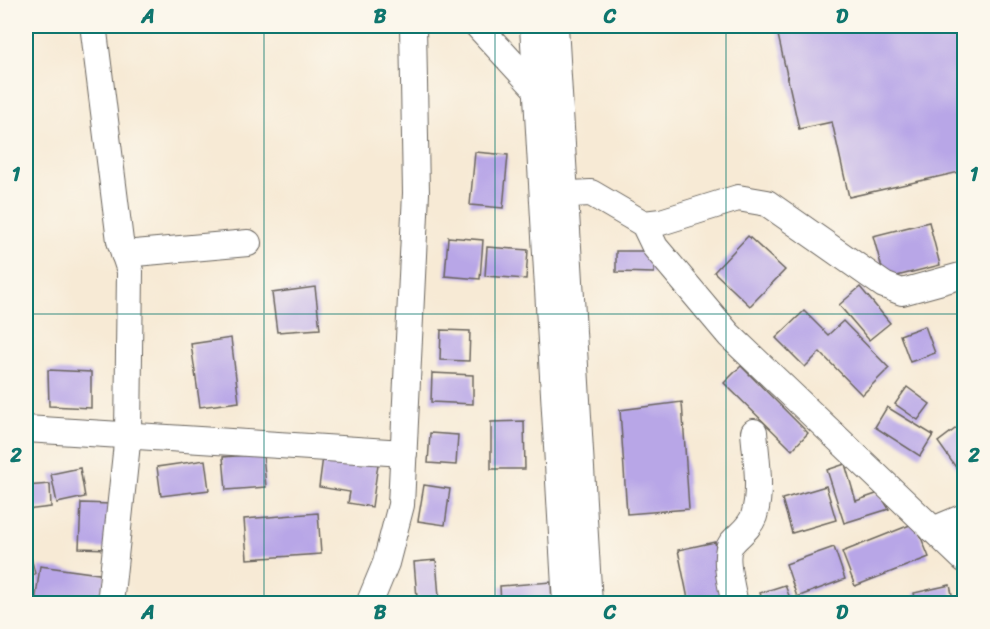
<svg xmlns="http://www.w3.org/2000/svg" width="990" height="629" font-family="Sriracha,sans-serif">
<rect width="100%" height="100%" fill="#fbf7ec"/>
<filter id="ink" filterUnits="userSpaceOnUse"><feTurbulence type="fractalNoise" baseFrequency=".0167" numOctaves="2"/><feDisplacementMap in="SourceGraphic" scale="12" xChannelSelector="R" yChannelSelector="G"/><feConvolveMatrix kernelMatrix="1 2 1 2 8 2 1 2 1" color-interpolation-filters="sRGB"/></filter>
<filter id="wash" filterUnits="userSpaceOnUse"><feTurbulence type="fractalNoise" baseFrequency=".008" numOctaves="4" result="noise"/><feDisplacementMap in="SourceGraphic" scale="24" xChannelSelector="R" yChannelSelector="G"/><feGaussianBlur stdDeviation="1.35" result="paint"/><feColorMatrix in="noise" values="0 0 0 0 0 0 0 0 0 0 0 0 0 0 0 0 0 1.4 0 .05"/><feComposite in="paint" operator="in"/></filter>
<g filter="url(#wash)">
<rect width="100%" height="100%" fill="#f7ead5"/>
<g id="blocks">
<g fill="#b8a6e7">
<path d="M776,26H964V171L849,197L832,122L799,129Z"/>
<path d="M475,152L508,155L503,208L470,205Z"/>
<path d="M929,222L940,265L885,279L873,236Z"/>
<path d="M748,236L785,270L750,306L714,272Z"/>
<path d="M448,237L483,240L480,279L445,276Z"/>
<path d="M487,247L528,250L526,279L485,276Z"/>
<path d="M616,251H654V273L616,272Z"/>
<path d="M315,287L320,329L277,332L272,293Z"/>
<path d="M860,287L890,323L869,340L839,305Z"/>
<path d="M804,311L828,335L843,321L889,368L862,395L820,352L805,367L776,338Z"/>
<path d="M925,326L935,353L910,362L900,335Z"/>
<path d="M441,330L470,331L469,361L440,360Z"/>
<path d="M231,338L239,402L200,407L191,344Z"/>
<path d="M741,366L808,433L792,450L724,383Z"/>
<path d="M48,370L91,372V408L49,406Z"/>
<path d="M432,373L473,375V404L431,402Z"/>
<path d="M907,387L930,404L918,420L895,404Z"/>
<path d="M682,402L689,509L627,514L620,410Z"/>
<path d="M887,407L933,435L920,456L875,427Z"/>
<path d="M524,421L525,469H491V422Z"/>
<path d="M963,423L964,463L957,469L938,442Z"/>
<path d="M430,433L458,435L456,465L428,463Z"/>
<path d="M26,434H33L31,456H26Z"/>
<path d="M263,454L266,487L226,490L223,457Z"/>
<path d="M323,457L378,464L372,507L348,503L350,492L319,487Z"/>
<path d="M205,460L209,490L161,496L157,467Z"/>
<path d="M845,464L856,501L879,493L889,509L844,523L827,470Z"/>
<path d="M80,468L85,497L57,503L51,474Z"/>
<path d="M50,484L51,507L26,510V486Z"/>
<path d="M424,485L450,489L445,525L418,521Z"/>
<path d="M826,486L836,520L792,533L782,499Z"/>
<path d="M81,503L111,504L109,549L79,548Z"/>
<path d="M318,513L321,554L247,559L244,519Z"/>
<path d="M915,523L929,557L855,586L842,552Z"/>
<path d="M26,536L35,574L26,576Z"/>
<path d="M715,542L727,604H689L678,550Z"/>
<path d="M834,547L845,579L797,597L786,564Z"/>
<path d="M436,560L439,597L417,598L414,562Z"/>
<path d="M40,566L106,575L102,604H35Z"/>
<path d="M551,582L552,604H501L500,586Z"/>
<path d="M785,585L791,601L764,604L760,593Z"/>
<path d="M950,585L954,604H916L914,593Z"/>
</g>
</g>
</g>
<g filter="url(#ink)">
<use href="#blocks" fill-opacity="0" stroke="#69645d" stroke-width="1.5"/>
<g fill="none" stroke-linecap="round" stroke-linejoin="round">
<g stroke="#69645d" stroke-width="28">
<g id="minor">
<path d="M96,26L94,32L120,241L130,271L128,434L110,604"/>
<path d="M478,26L537,90H544"/>
<path d="M533,26L566,604"/>
<path d="M555,26L589,604"/>
<path d="M550,195L591,193L644,224L655,247L729,335L964,559"/>
<path d="M644,224L661,222L738,198L767,203L884,285L902,292L964,275"/>
<path d="M124,254L248,243"/>
<path d="M26,429L404,453"/>
<path d="M933,530L964,517"/>
<path d="M369,604L386,563L401,505L416,193L413,26"/>
<path d="M735,604C732,590 723,555 731,544C739,534 749,529 754,516C762,490 756,458 754,432"/>
</g>
</g>
<use href="#minor" stroke="#fff" stroke-width="26"/>
</g>
</g>
<path fill="none" stroke="#0f766e" stroke-width="1.5" stroke-opacity="0.55" d="M264,26V604M495,26V604M726,26V604M26,314H964"/>
<rect width="990" height="629" fill="none" stroke="#fbf7ec" stroke-width="66"/>
<rect x="33" y="33" width="924" height="563" fill="none" stroke="#0f766e" stroke-width="2"/>
<g font-size="20" text-anchor="middle" font-weight="bold" fill="#0f766e">
<text x="148" y="23">A</text>
<text x="380" y="23">B</text>
<text x="610" y="23">C</text>
<text x="842" y="23">D</text>
<text x="16" y="181">1</text>
<text x="974" y="181">1</text>
<text x="16" y="462">2</text>
<text x="974" y="462">2</text>
<text x="148" y="619">A</text>
<text x="380" y="619">B</text>
<text x="610" y="619">C</text>
<text x="842" y="619">D</text>
</g>
</svg>
